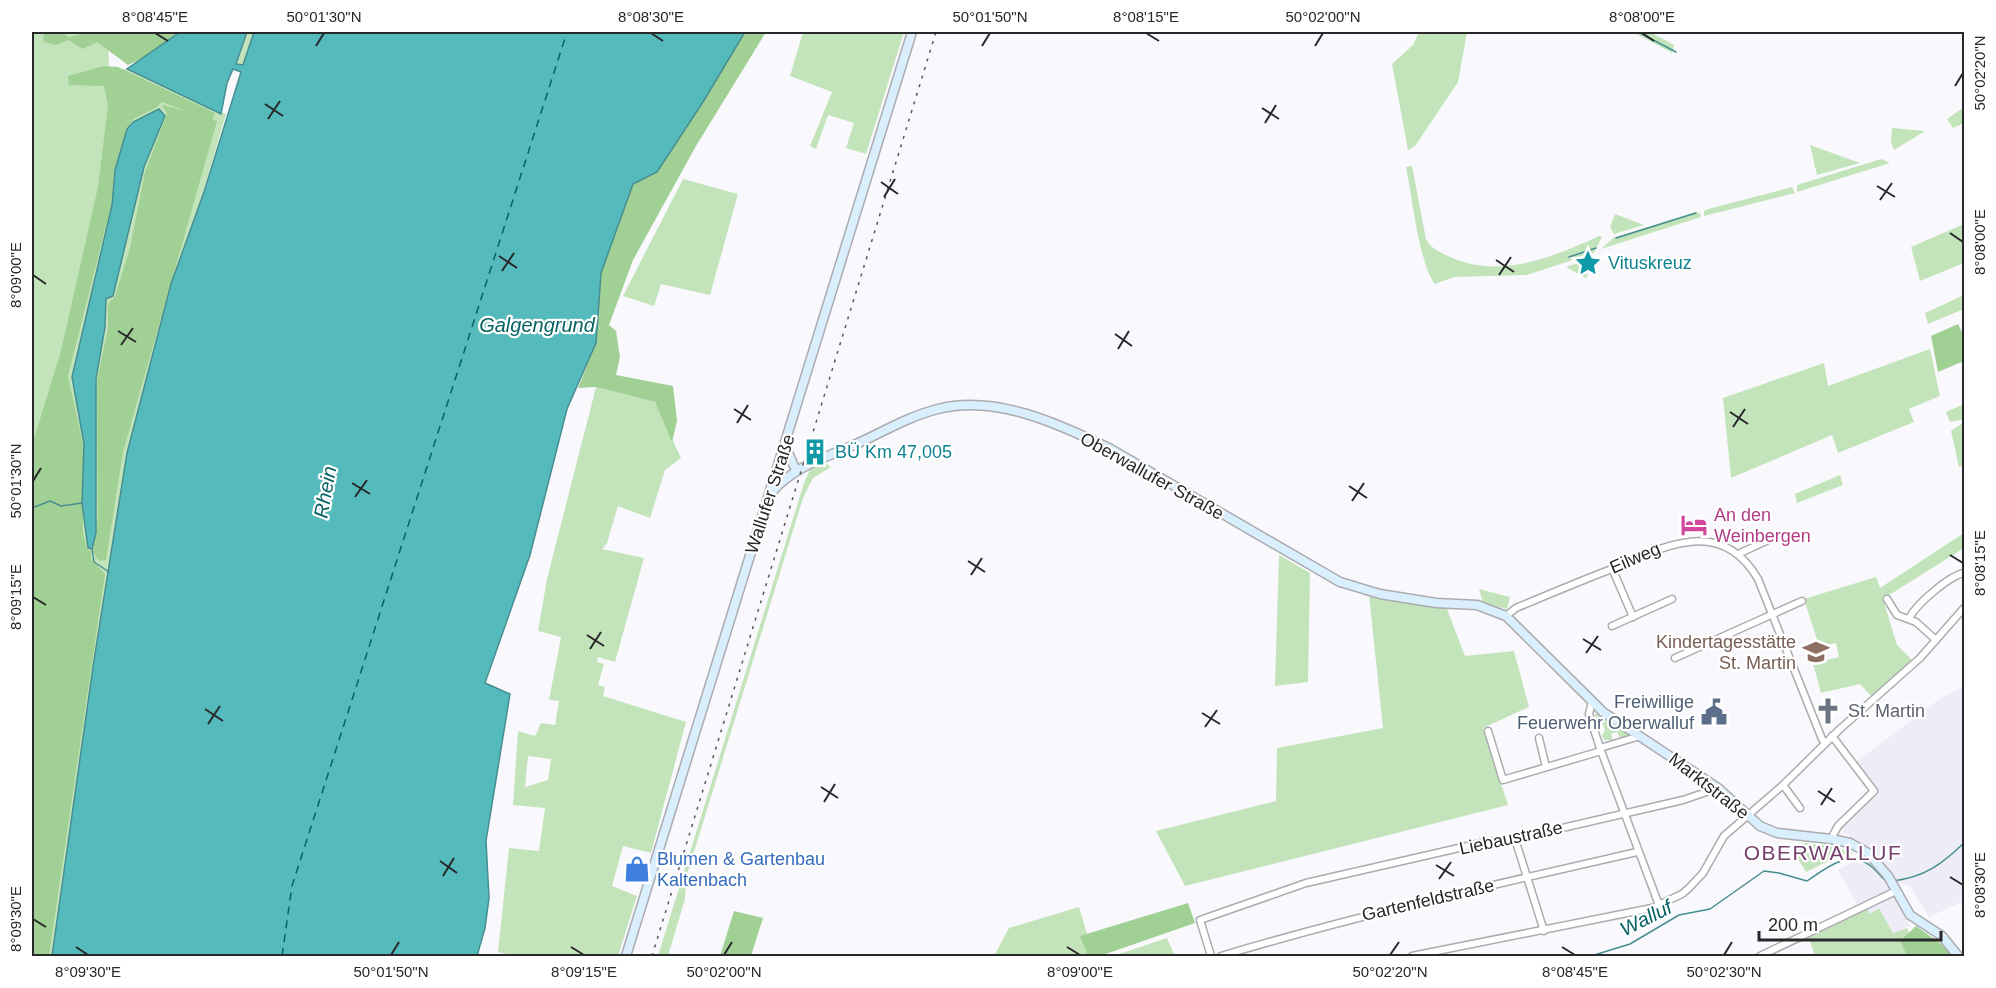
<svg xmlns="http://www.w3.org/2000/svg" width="1996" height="988" font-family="Helvetica,sans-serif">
<rect width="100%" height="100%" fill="#f9f9fd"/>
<path fill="#edecf7" d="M1964,686V901L1929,917L1910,886L1899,883L1892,887L1910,926L1893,933L1879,908L1870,914L1863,902L1857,904L1838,870L1853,862L1865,864L1877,857L1839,829L1878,792L1856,762L1941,698Z"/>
<g fill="#c3e4ba" fill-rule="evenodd">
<path d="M32,32H108L109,71L127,69L226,114L127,453L54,956H32Z"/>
<path d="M247,32H254L243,66L236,64Z"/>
<path d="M803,32H904L866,154L846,148L854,123L828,115L816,149L810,146L832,92L790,76Z"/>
<path d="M1419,32H1467L1458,82L1415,146L1408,150L1392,64L1413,45Z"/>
<path d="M1633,32H1650L1674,45L1672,53Z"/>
<path d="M1964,107V123L1953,128L1947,119Z"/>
<path d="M1892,128L1925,131L1894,150L1891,142Z"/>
<path d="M1810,145L1860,163L1817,175Z"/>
<path d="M1881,159L1890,163L1797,192V185Z"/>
<path d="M1412,166L1426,239C1430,248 1440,252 1448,256C1497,280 1552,258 1599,236L1602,237L1594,253L1527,275L1454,277L1435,284C1419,264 1412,195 1406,167Z"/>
<path d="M683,179L738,194L710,295L661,284L654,306L623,296Z"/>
<path d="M1792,187L1795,193L1704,216V211L1708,209Z"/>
<path d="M1695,212L1700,213L1701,217L1601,249L1613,238Z"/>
<path d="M1615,214L1644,225L1614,234L1610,227Z"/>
<path d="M1964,224V263L1920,281L1911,247Z"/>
<path d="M1587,260L1592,262L1586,278L1566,267Z"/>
<path d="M1964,295V309L1928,324L1925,313Z"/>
<path d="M1930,349L1940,396L1909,409L1914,422L1838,453L1832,435L1731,478L1723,398L1824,363L1828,386Z"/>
<path d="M596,387L655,402L681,458L665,470L650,518L618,506L607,543L602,549L644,558L615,662L598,657L597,662L604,664L598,685L605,687L603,696L686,722L651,853L623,846L612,886L637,896L618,956H513L498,952L509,848L539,851L545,808L513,805L518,731L535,736L541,723L555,725L559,701L549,700L561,637L538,631L547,579ZM528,756L551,759L548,780L525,787Z"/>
<path d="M1964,404V419L1950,422L1946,412Z"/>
<path d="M1964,422V465L1959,467L1951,431Z"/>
<path d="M824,462L831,467L813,478L803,498L686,878L685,899L668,956H658L804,483L811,467Z"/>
<path d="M1840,475L1843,485L1797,503L1795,494Z"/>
<path d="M1964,533V548L1883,599L1897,645L1912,660L1872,697L1860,684L1821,693L1813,663L1839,657L1836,643L1819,646L1804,599L1876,577L1880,588Z"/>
<path d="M1279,555L1310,573L1308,682L1275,686Z"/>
<path d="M1479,589L1510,597L1507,609L1483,603Z"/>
<path d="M1369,595L1447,609L1465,656L1514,651L1529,707L1483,728L1508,805L1185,886L1156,831L1276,801L1277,748L1383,728Z"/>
<path d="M1599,713L1631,735L1620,738L1617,732L1611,734L1613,740H1604L1602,736L1605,730L1601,718L1596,719L1595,714Z"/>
<path d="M1805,843L1831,846L1854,853L1837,857L1806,872L1798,859L1797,844Z"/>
<path d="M1079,907L1087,934L1081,937L1088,956H994L1009,928Z"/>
<path d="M1867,908L1870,914L1879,908L1893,933L1907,928L1909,933L1900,941L1907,956H1815L1809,938Z"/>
<path d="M1167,938L1175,956H1113Z"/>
</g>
<g fill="#a1d095">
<path d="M47,32H61L69,37L89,32H180L156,52L128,65L97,42L83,49L68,40L56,45L43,42L44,33Z"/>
<path d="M745,32H766L696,146L633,260L609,325L616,331L620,357L616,375L673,386L677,421L672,442L655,402L596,387L578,388L596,343L601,273L633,184L657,171L703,102Z"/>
<path d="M104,66L118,67L215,113L212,119L217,121L123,452L106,560L99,561L93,552L98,517L97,381L108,328V304L115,296L130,248L145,172L167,114L162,105L186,111L162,102L156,108L133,119L127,128L114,171L111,206L68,376L83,445V533L87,549L91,551V559L105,574L49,956H32V445L61,351L98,187L108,105L104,86L69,85L68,76Z"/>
<path d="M1958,324L1964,336V361L1938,372L1931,336Z"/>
<path d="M1188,903L1195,923L1100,956H1088L1080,936Z"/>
<path d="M734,911L763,918L751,956H720Z"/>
<path d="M1916,926L1944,946L1952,956H1907L1900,941Z"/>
</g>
<g fill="#54babc" stroke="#478e90" stroke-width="1.5">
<path d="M180,32H247L236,64L243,65L254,32H745L703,102L657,172L633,184L601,273L596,343L567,409L530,555L485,683L510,694L486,841L489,898L485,928L477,956H52L94,660L127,453L171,284L204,192L241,72L233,69L227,83L221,114L127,69Z"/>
<path d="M159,109L165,116L144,167L113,296L106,299L105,327L96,379V533L92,549L88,548L82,503L84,444L72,377L112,205L115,170L127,129L133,122Z"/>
</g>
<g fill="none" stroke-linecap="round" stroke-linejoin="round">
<g stroke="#478e90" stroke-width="1.5">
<path d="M1638,32L1676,52"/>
<path d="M1616,238L1696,213"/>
<path d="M1569,257L1596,248"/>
<path d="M32,508L50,501L61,506L82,503"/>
<path d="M92,549L94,562L109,572"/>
<path d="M1893,881C1925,877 1942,864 1964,843"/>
<path d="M1591,956L1630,944L1679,915L1710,909L1764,871L1779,873L1807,881C1826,868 1850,848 1872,867C1877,871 1881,877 1886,881"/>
<path d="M1768,956L1810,936"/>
</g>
<path stroke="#076264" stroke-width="1.5" stroke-dasharray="8 6" stroke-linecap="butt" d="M282,956L292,886L567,32"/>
<g stroke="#acacaf" stroke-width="9">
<g id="street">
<path d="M1738,554L1777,536"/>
<path d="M1612,568L1633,617"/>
<path d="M1887,599L1897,615L1916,622L1936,640"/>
<path d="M1506,616L1516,608C1547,595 1578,582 1609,570C1662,548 1720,514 1758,579L1822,739L1825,743"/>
<path d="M1909,619C1915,605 1949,576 1964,573"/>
<path d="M1612,626L1672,599"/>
<path d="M1675,658L1802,601"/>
<path d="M1592,701L1589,714L1600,748L1659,905"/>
<path d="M1488,731L1503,780L1601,751"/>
<path d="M1539,738L1546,767"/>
<path d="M1600,748L1640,736"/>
<path d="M1783,785L1800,808"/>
<path d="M1515,839L1544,931"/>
<path d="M1831,839L1838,826L1874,791L1832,736"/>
<path d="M1211,956L1200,920L1306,883L1485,842L1515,839L1683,800L1718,788"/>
<path d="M1221,956C1358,915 1497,884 1637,852"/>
<path d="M1412,956L1652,908L1682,894L1689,888L1703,873L1724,836L1783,785L1840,729L1920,658L1964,608"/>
<path d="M1760,956L1896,891"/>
</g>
</g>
<g stroke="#acacaf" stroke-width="11">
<g id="secondary">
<path d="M786,448L794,466"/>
<path d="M772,492C793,467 824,458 854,445C881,433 909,416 938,409C995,394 1059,424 1109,448L1340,582L1380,594L1436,603L1477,605L1506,616L1603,712L1718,788L1760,826L1777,833L1831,839L1850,843L1868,853L1888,876L1910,915L1942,936L1958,956"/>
<path d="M626,956L912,32"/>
</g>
</g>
<use href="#street" stroke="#fff" stroke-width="6"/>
<use href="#secondary" stroke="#daeffe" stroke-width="8"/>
<path stroke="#58585b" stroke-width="1.5" stroke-dasharray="3 6" stroke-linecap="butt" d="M652,956L936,32"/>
</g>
<path fill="none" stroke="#28282a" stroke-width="2" d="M155,33L168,41M651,33L663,41M1146,33L1159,41M1642,33L1654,41M316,46L324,33M982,46L990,33M1315,46L1323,33M1955,86L1963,73M265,104L283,116M1262,108L1279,119M268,119L280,101M1265,123L1276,105M881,182L898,194M1877,186L1895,197M884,197L895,179M1880,200L1892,183M1950,233L1963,242M499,256L517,268M1496,260L1514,272M502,271L514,253M33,275L46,284M1499,275L1511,257M118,331L136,342M1115,334L1132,346M121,345L133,328M1118,349L1129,331M734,409L751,420M1730,412L1748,424M737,423L748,405M1733,427L1745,409M33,481L41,468M352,483L370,494M1349,486L1367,498M355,497L367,480M1352,501L1364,483M1950,555L1963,563M968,561L985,572M971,575L982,558M33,597L46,605M587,635L604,646M1583,639L1601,650M590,649L601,632M1586,653L1598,636M205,709L223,721M1202,713L1220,724M208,724L220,706M1205,727L1217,710M821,787L838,798M1818,791L1835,802M824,802L835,784M1821,805L1832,788M440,861L457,873M1436,865L1454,876M443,876L454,858M1950,877L1963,885M1439,879L1451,862M33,919L46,927M76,947L88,955M571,947L584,955M1067,947L1080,955M1562,947L1575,955M391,955L399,942M724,955L732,942M1390,955L1399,942M1724,955L1732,942"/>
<defs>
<g id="sight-bare" transform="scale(2.07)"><path d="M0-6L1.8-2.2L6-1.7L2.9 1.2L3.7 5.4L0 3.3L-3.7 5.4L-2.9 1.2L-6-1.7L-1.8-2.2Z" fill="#0f9aa8" stroke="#fff" stroke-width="2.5" paint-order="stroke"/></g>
<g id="building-bare" transform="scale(2.07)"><path d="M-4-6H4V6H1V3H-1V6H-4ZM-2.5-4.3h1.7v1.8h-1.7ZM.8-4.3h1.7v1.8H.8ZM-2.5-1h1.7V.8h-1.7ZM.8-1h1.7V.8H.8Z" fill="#0f9aa8" stroke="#fff" stroke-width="2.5" paint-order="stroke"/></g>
<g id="hotel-bare" transform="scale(2.07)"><path d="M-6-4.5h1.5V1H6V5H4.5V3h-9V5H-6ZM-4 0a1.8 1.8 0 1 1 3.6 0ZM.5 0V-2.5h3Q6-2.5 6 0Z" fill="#d1479c" stroke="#fff" stroke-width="2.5" paint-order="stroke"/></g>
<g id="school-bare" transform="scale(2.07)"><path d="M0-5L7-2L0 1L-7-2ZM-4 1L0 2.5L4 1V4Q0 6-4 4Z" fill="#8d6e63" stroke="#fff" stroke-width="2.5" paint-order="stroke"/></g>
<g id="church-bare" transform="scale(2.07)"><path d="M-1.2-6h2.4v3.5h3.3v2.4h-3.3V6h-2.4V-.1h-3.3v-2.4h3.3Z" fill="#6b7280" stroke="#fff" stroke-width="2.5" paint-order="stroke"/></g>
<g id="civic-bare" transform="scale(2.07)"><path d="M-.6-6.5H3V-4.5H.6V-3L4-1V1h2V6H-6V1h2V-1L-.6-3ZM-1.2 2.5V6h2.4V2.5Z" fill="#5c6f8a" stroke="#fff" stroke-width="2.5" paint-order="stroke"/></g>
<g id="shop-bare" transform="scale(2.07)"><path d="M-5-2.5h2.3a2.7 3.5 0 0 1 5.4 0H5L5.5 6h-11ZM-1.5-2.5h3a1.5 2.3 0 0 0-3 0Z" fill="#3f7fe0" stroke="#fff" stroke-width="2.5" paint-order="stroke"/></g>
</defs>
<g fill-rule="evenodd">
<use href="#sight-bare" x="1588" y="263"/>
<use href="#building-bare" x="815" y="452"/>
<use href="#hotel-bare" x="1694" y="525"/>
<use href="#school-bare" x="1816" y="652"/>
<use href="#church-bare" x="1828" y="711"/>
<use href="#civic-bare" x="1714" y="712"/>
<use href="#shop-bare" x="637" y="869"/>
</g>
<g text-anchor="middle" stroke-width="4.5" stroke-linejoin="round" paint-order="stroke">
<g font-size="18" fill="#0d838f" stroke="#fff" text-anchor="start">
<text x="1608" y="269">Vituskreuz</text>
<text x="835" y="458">BÜ Km 47,005</text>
</g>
<g font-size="18" fill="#28282a" stroke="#fff">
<text transform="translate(1152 476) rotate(29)" y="6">Oberwallufer Straße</text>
<text transform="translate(770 494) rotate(-72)" y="6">Wallufer Straße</text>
<text transform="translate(1635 558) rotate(-23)" y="6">Eilweg</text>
<text transform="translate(1709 786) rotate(38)" y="6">Marktstraße</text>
<text transform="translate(1511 838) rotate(-12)" y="6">Liebaustraße</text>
<text transform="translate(1428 900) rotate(-13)" y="6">Gartenfeldstraße</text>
</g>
<g font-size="18" fill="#b23c85" stroke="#fff" text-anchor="start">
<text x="1714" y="521">An den<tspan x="1714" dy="21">Weinbergen</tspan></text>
</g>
<g font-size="18" fill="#785e54" stroke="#fff" text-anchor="end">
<text x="1796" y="648">Kindertagesstätte<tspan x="1796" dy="21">St. Martin</tspan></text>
</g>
<g font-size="18" fill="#4e5e75" stroke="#fff" text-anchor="end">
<text x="1694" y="708">Freiwillige<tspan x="1694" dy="21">Feuerwehr Oberwalluf</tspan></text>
</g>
<g font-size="18" fill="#5b616d" stroke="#fff" text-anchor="start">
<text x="1848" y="717">St. Martin</text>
</g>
<g font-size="18" fill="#366cbe" stroke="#fff" text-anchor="start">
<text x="657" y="865">Blumen &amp; Gartenbau<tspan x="657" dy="21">Kaltenbach</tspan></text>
</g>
<g font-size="20" font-style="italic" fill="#076264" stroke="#fff">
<text x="537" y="332">Galgengrund</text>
<text transform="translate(325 492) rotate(-80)" y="7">Rhein</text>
<text transform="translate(1646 918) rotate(-27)" y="7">Walluf</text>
</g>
<g font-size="21" letter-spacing="1.5" fill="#753f6e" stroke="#fff">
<text x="1823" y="860">OBERWALLUF</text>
</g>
</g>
<rect width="1996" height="988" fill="none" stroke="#ffffff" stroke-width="66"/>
<path d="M1759 931v9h182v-9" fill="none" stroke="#28282a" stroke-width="3"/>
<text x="1768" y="931" font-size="18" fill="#28282a" stroke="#ffffff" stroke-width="4.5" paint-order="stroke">200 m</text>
<rect x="33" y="33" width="1930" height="922" fill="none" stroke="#28282a" stroke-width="2"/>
<g font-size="15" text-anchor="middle" fill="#28282a">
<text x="155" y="22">8°08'45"E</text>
<text x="324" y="22">50°01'30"N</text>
<text x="651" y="22">8°08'30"E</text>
<text x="990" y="22">50°01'50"N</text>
<text x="1146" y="22">8°08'15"E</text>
<text x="1323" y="22">50°02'00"N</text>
<text x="1642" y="22">8°08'00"E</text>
<text transform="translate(1980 73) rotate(-90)" y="5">50°02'20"N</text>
<text transform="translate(1980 242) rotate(-90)" y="5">8°08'00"E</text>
<text transform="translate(16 275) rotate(-90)" y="5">8°09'00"E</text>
<text transform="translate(16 481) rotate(-90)" y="5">50°01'30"N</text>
<text transform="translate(1980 563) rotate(-90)" y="5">8°08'15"E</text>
<text transform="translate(16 597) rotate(-90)" y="5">8°09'15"E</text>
<text transform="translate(1980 885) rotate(-90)" y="5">8°08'30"E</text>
<text transform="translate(16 919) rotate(-90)" y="5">8°09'30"E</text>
<text x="88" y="977">8°09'30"E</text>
<text x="391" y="977">50°01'50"N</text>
<text x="584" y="977">8°09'15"E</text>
<text x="724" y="977">50°02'00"N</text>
<text x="1080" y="977">8°09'00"E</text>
<text x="1390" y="977">50°02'20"N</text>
<text x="1575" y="977">8°08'45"E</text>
<text x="1724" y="977">50°02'30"N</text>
</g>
</svg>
